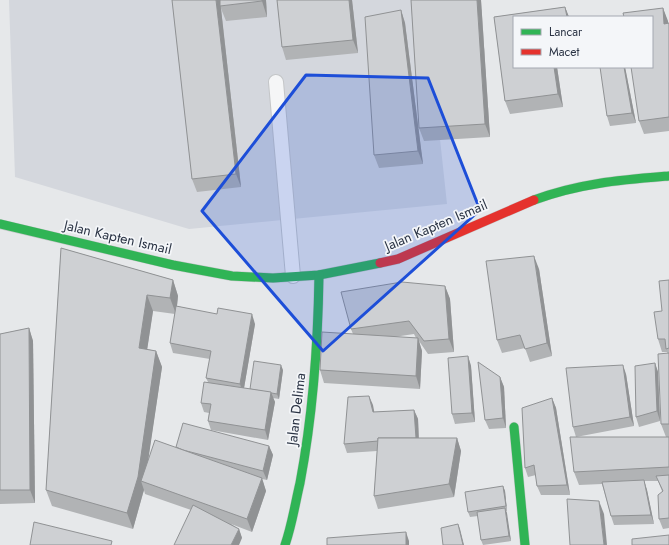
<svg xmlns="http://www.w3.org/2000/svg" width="669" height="545" font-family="Jost,sans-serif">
<rect width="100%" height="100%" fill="#e6e8ea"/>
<path fill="#d4d7dd" d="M9,0H425L447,204L189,229L15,177Z"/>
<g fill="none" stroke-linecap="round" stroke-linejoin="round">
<g stroke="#c4c6c8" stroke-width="16">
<path id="lane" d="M276,82L293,276"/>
</g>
<g stroke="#c4c6c8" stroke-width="10">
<g id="fast">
<path d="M534,200C580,183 621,180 669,176"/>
<path d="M0,224L173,265L232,276L273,278L319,275L380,263"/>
<path d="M514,427L525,545"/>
<path d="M285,545C292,525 295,504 300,483C313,414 318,345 319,275"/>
</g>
</g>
<g stroke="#c4c6c8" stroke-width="10">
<path id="jam" d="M380,263L398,259L534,200"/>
</g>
<use href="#lane" stroke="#f5f6f7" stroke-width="14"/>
<use href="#fast" stroke="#30b455" stroke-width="9"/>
<use href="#jam" stroke="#e5322d" stroke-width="9"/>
</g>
<g fill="#b1b3b5" fill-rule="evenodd">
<path d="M172,0H220L241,187L197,192L192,179Z"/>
<path d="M266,0L267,17L226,21L220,6Z"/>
<path d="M277,0H352L358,53L286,60L282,47Z"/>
<path d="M411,0H481L490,137L424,141L419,128Z"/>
<path d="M565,7L569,17H514V67H557L563,107L510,114L505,101L494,17Z"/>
<path d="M663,8L668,23H669V131L644,134L639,121Z"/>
<path d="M401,10L405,23L423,164L379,168L374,155Z"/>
<path d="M625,67L636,123L610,126L607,116Z"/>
<path d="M61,248L173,280L178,296L177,306L255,324L244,388L250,389L283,370L279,399L273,398L275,402L268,440L211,430L208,421L209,413L204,412L201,403L208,382L206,378L210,359L173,353L170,343L175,314L153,311L147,349L156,351L162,367L148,459L176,447L269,446L273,455L267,480L262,479L266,491L252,532L231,524L239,529L242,538L191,510L145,494L144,490L133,529L52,506L46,490Z"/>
<path d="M539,269L552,356L530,362L525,348L502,353L497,340Z"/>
<path d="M669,280V437H666L661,424L668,354L667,352H662L658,339L662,311Z"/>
<path d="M445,286L450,299L454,352L428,354L419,341L422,351L420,389L324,383L320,370L353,334L351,329ZM414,334L416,338L394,337Z"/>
<path d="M29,328L33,341L35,503L0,504V334Z"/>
<path d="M468,356L471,366L475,422L455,424L452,414Z"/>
<path d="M655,363L658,372L660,421L639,427L636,417Z"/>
<path d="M626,374L634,426L576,437L573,427Z"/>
<path d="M500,377L504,387L506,428L489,429L485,420Z"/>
<path d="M369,396L374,412L414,410L418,419L419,438H457L461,451L454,497L378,509L374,496L377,451L347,453L344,444Z"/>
<path d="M552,398L556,408L570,495H541L537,486L536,475L528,477L525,468Z"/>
<path d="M669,437V528L663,529L659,519L662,491L658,481H644L647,490L654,524L614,525L611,516L602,484L579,485L574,472Z"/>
<path d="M503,486L505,491L507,511H506L511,541L483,545L481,540L478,516L470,517L468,512Z"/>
</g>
<g fill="#909294">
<path d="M216,0H220L241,187L236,174Z"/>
<path d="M262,0H266L267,17L262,1Z"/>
<path d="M349,0H352L358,53L353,40Z"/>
<path d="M477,0H481L490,137L485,124Z"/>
<path d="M565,7L569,17H567Z"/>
<path d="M663,8L668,21L669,36L664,24Z"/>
<path d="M401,10L405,23L423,164L418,151Z"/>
<path d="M554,67H557L563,107L558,94Z"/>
<path d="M624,67H625L636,123L632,113Z"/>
<path d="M534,256L539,269L552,356L547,343Z"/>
<path d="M173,280L178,296L176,314L170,298Z"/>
<path d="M445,286L450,299L454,352L449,339Z"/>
<path d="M147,295L153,311L145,364L139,348Z"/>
<path d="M252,314L255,324L243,394L240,384Z"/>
<path d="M29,328L33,341L35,503L30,490Z"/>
<path d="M418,338L422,351L420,389L416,376Z"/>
<path d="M156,351L162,367L145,482L141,481L144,490L143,493L133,529L127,513Z"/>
<path d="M468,356L471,366L475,422L472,413Z"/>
<path d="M655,363L658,372L660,421L657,411Z"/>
<path d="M281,365L283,370L279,399L277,394Z"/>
<path d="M623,365L626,374L634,426L630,417Z"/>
<path d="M500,377L504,387L506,428L503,418Z"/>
<path d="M271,392L275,402L268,440L265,430Z"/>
<path d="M369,396L373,405L376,421L373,412Z"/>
<path d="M552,398L556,408L570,495L567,485Z"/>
<path d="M414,410L418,419L419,448L416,439Z"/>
<path d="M457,438L461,451L454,497L449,484Z"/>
<path d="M269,446L273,455L267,480L263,471Z"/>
<path d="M262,478L266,491L252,532L247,519Z"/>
<path d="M644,480L647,490L654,524L651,515Z"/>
<path d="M503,486L505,491L507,511L506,506Z"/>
<path d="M599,501L604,514L607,545H604Z"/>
<path d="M505,508L507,513L511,541L509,536Z"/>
<path d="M458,524L460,529L464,545H463Z"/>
<path d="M239,529L242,538L239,545H231Z"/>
<path d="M406,532L409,541V545H406Z"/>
</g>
<g fill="#ced0d3" stroke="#909294">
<path d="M172,0H216L236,174L192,179Z"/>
<path d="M220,0H262V1L220,6Z"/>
<path d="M277,0H349L353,40L282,47Z"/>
<path d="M411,0H477L485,124L419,128Z"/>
<path d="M565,7L567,17H514V67H554L558,94L505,101L494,17Z"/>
<path d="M663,8L664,24L669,23V117L639,121L631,67H652V17H624L623,13Z"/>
<path d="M401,10L418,151L374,155L365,17Z"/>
<path d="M600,67H624L632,113L607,116Z"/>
<path d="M61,248L173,280L170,298L147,295L139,348L156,351L138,477L127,513L46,490Z"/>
<path d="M534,256L547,343L525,349L520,335L497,340L486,261Z"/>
<path d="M669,280V348L666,349L665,339H658L654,312L662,311L659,281Z"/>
<path d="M402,282L445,286L449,339L424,341L409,321L351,329L341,292Z"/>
<path d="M176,306L217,314L218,308L252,314L240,384L206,378L211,351L170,343Z"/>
<path d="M29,328L30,490H0V334Z"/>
<path d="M322,332L418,338L416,376L320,370Z"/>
<path d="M669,353V424H661L658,354Z"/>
<path d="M468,356L472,413L452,414L448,358Z"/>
<path d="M254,361L281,365L277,394L250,389Z"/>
<path d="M478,362L500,377L503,418L485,420Z"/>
<path d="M655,363L657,411L636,417L635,366Z"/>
<path d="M623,365L630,417L573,427L566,368Z"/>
<path d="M204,382L271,392L265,430L208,421L211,404L201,403Z"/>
<path d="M369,396L373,412L414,410L416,438H378V441L344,444L348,397Z"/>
<path d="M552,398L567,485L537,486L534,465L525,468L522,408Z"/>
<path d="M183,423L269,446L263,471L183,450L176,447Z"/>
<path d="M570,437H669V467L574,472Z"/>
<path d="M378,438H457L449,484L374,496Z"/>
<path d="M155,440L262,478L247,519L141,481Z"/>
<path d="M669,475V518L659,519L658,495L663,491L656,476Z"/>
<path d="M644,480L651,515L611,516L602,482Z"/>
<path d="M503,486L506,506L468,512L465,492Z"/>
<path d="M567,499L599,501L604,545H570Z"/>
<path d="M193,505L239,529L231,545H174Z"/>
<path d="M505,508L509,536L481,540L477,512Z"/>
<path d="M34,522L112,541L111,545H30Z"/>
<path d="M458,524L463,545H443L441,528Z"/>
<path d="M406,532V545H327V538Z"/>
<path d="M669,535V545H632V539Z"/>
</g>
<path fill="#1d4ed8" fill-opacity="0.2" stroke="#1d4ed8" stroke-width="3" stroke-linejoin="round" d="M306,75L428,78L480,210L323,351L202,211Z"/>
<g text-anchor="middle" stroke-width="3.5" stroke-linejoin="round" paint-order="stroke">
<g font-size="14" fill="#2b3445" stroke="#f4f6f9">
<text transform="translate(436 225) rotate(-23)" y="5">Jalan Kapten Ismail</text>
<text transform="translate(118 237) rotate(13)" y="5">Jalan Kapten Ismail</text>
<text transform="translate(296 409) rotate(-83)" y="5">Jalan Delima</text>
</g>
</g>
<rect x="513" y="16" width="140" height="52" fill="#f4f6f9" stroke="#a4a8b1"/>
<rect x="521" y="29" width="20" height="6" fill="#30b455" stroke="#a4a8b1"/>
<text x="549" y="36" font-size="12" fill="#2b3445">Lancar</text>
<rect x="521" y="49" width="20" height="6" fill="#e5322d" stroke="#a4a8b1"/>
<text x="549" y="56" font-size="12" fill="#2b3445">Macet</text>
</svg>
